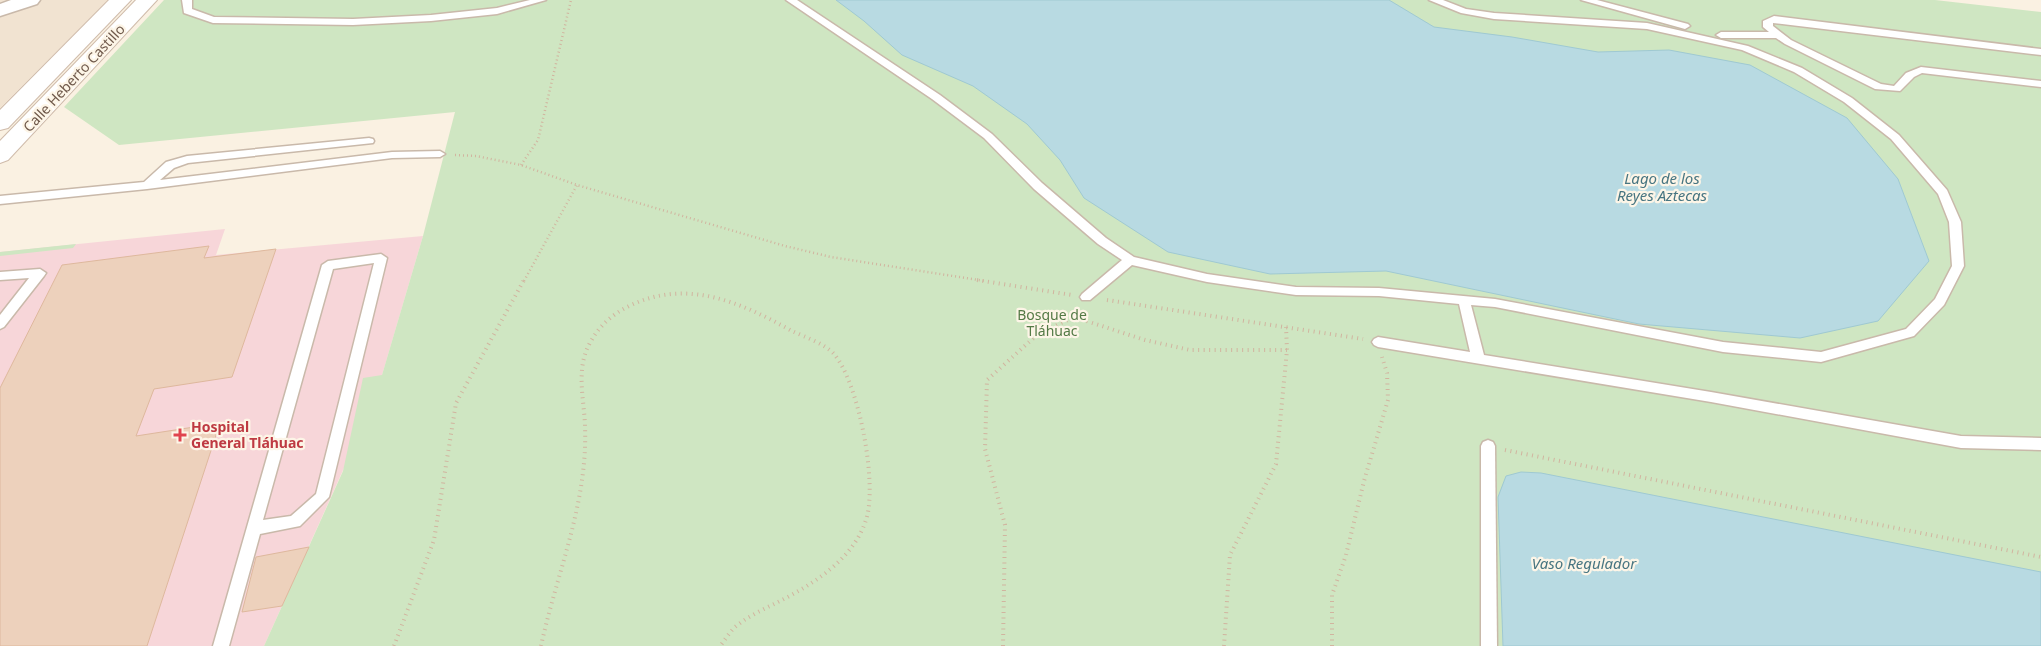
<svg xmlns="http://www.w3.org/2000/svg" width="2041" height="646" font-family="'Noto Sans',sans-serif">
<rect width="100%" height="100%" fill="#faf1e2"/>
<path fill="#f1e3d1" d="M0,0H108L0,108Z"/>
<path fill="#f7d6d9" d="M225,229L216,255L423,236L375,399L264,646H0V252Z"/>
<g fill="#cfe6c2">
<path d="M164,0H1935L2041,12V646H264L343,471L363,378L382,375L423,236L455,112L119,145L64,107Z"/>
<path d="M76,244L73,248L0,256V252Z"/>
</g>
<g fill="#b8dae2" stroke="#9fc9d2">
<path d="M836,0H1389L1434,27L1512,37L1598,52L1669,50L1750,65L1847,118L1898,179L1929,261L1878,321L1800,338L1639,324L1386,271L1270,274L1168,252L1084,198L1060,160L1027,124L973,86L902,55L864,21Z"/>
<path d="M1521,472L1541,473L2041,572V646H1503L1498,497L1506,476Z"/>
</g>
<g fill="#edd1bc" stroke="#deb89d">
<path d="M209,246L204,258L276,249L232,377L154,389L136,436L220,423L147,646H0V388L62,265Z"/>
<path d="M309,547L282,606L242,612L256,557Z"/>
</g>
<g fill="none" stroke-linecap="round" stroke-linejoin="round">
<g stroke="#c9b9aa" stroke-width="3">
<g id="lane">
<path d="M182,0H192V9L214,17L353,19L431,15L497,8L530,0H546L497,14L431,21L353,25L213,23L184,13Z"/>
<path d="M786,0H797L940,95L992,134L1042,183L1106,238L1134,257L1207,274L1296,287L1379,288L1495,299L1723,342L1821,352L1906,329L1935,299L1952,266L1949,222L1938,194L1891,139L1844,102L1794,72L1742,50L1647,29L1494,19L1461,13L1429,0H1443L1466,9L1494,13L1647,23L1748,46L1802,68L1852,98L1899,135L1947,190L1961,222L1964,266L1944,305L1914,336L1821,362L1723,352L1495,307L1471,305L1484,355L1711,392L1961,436L2041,438V450L1961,448L1711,402L1378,347L1374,345L1372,342L1374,339L1378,337L1470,352L1459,304L1379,296L1296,295L1207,282L1132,265L1090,300H1082L1080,297L1082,294L1122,260L1098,244L1034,189L984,138L932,99Z"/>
<path d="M1581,0H1597L1688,24L1690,26L1685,29Z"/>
<path d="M1774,16L2041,49V55L1773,23V26L1791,40L1881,84L1894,86L1906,73L1921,67L2041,81V87L1922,73L1914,77L1900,91L1875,89L1785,44L1776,38H1721L1716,35L1721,32H1769L1763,27V21Z"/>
<path d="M369,138L373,139L374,141L373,143L188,163L174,168L160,180L392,152L440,151L445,154L440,157L392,158L147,189L0,204V196L144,182L166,162L187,156Z"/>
<path d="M381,254L387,258L329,497L300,526L260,534L229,646H213L322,265L328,261ZM374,263L316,494L291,516L263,520L333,269Z"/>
<path d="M40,269L46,273L44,276L4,327L0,329V315L29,278L0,280V272Z"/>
<path d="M1488,440L1493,442L1495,446L1497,646H1481V446L1483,442Z"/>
</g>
</g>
<g stroke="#c9b9aa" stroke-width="3">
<path id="street" d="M11,0H40L37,4L0,16V4Z"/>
</g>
<g stroke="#cfbbaa" stroke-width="2">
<g id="secondary">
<path d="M109,0H131L8,128L0,130V110Z"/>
<path d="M136,0H157L8,160L0,163V141Z"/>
</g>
</g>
<g stroke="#d1b49f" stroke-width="2.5" stroke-dasharray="1 3" stroke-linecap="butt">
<path d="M455,155L476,156L521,165L577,185L785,246L831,257L985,281"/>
<path d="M521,165L538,140L571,0"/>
<path d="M524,281L577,185"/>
</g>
<g stroke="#d1b49f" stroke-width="4" stroke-dasharray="1 4.5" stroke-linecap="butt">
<path d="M977,280L1072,295"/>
<path d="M1107,300L1363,339"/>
<path d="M1505,450L2041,557"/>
<path d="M394,646L434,540L456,403L524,280"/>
<path d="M541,646C557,572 588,503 585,426C584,397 575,368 591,341C600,325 613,314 629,306C687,278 740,302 792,331C805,337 825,344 834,354C859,383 878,485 866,520C853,560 812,585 776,603C762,610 747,617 735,627C729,633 725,640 720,646"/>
<path d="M1003,646L1005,525L985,449L987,380L1038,334L1074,317L1145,340L1190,350H1287"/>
<path d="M1224,646L1230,555L1276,464L1287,350L1286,327"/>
<path d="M1332,646V595L1346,555L1364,481L1388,400L1387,373L1382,357"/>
</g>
<use href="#lane" fill="#fff" fill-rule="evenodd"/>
<use href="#street" fill="#fff" fill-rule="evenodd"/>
<use href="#secondary" fill="#fff" fill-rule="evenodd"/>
</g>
<path fill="#e0444e" stroke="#fdf5e7" stroke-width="2" d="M177.5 427.5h5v5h5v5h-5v5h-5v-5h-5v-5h5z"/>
<g text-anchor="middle" stroke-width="4.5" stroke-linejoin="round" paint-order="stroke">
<g font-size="14" fill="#6f594b" stroke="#fdf5e7">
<text transform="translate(74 78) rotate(-47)" y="5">Calle Heberto Castillo</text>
</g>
<g font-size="14" fill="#547a46" stroke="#fdf5e7">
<text x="1052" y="320">Bosque de<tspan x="1052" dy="16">Tláhuac</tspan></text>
</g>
<g font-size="14" font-weight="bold" fill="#be3a42" stroke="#fdf5e7" text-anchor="start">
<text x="191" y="432">Hospital<tspan x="191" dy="16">General Tláhuac</tspan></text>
</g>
<g font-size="15" font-style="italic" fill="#477581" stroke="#fdf5e7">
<text x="1662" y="184">Lago de los<tspan x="1662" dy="17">Reyes Aztecas</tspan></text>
<text x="1584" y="569">Vaso Regulador</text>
</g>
</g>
</svg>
